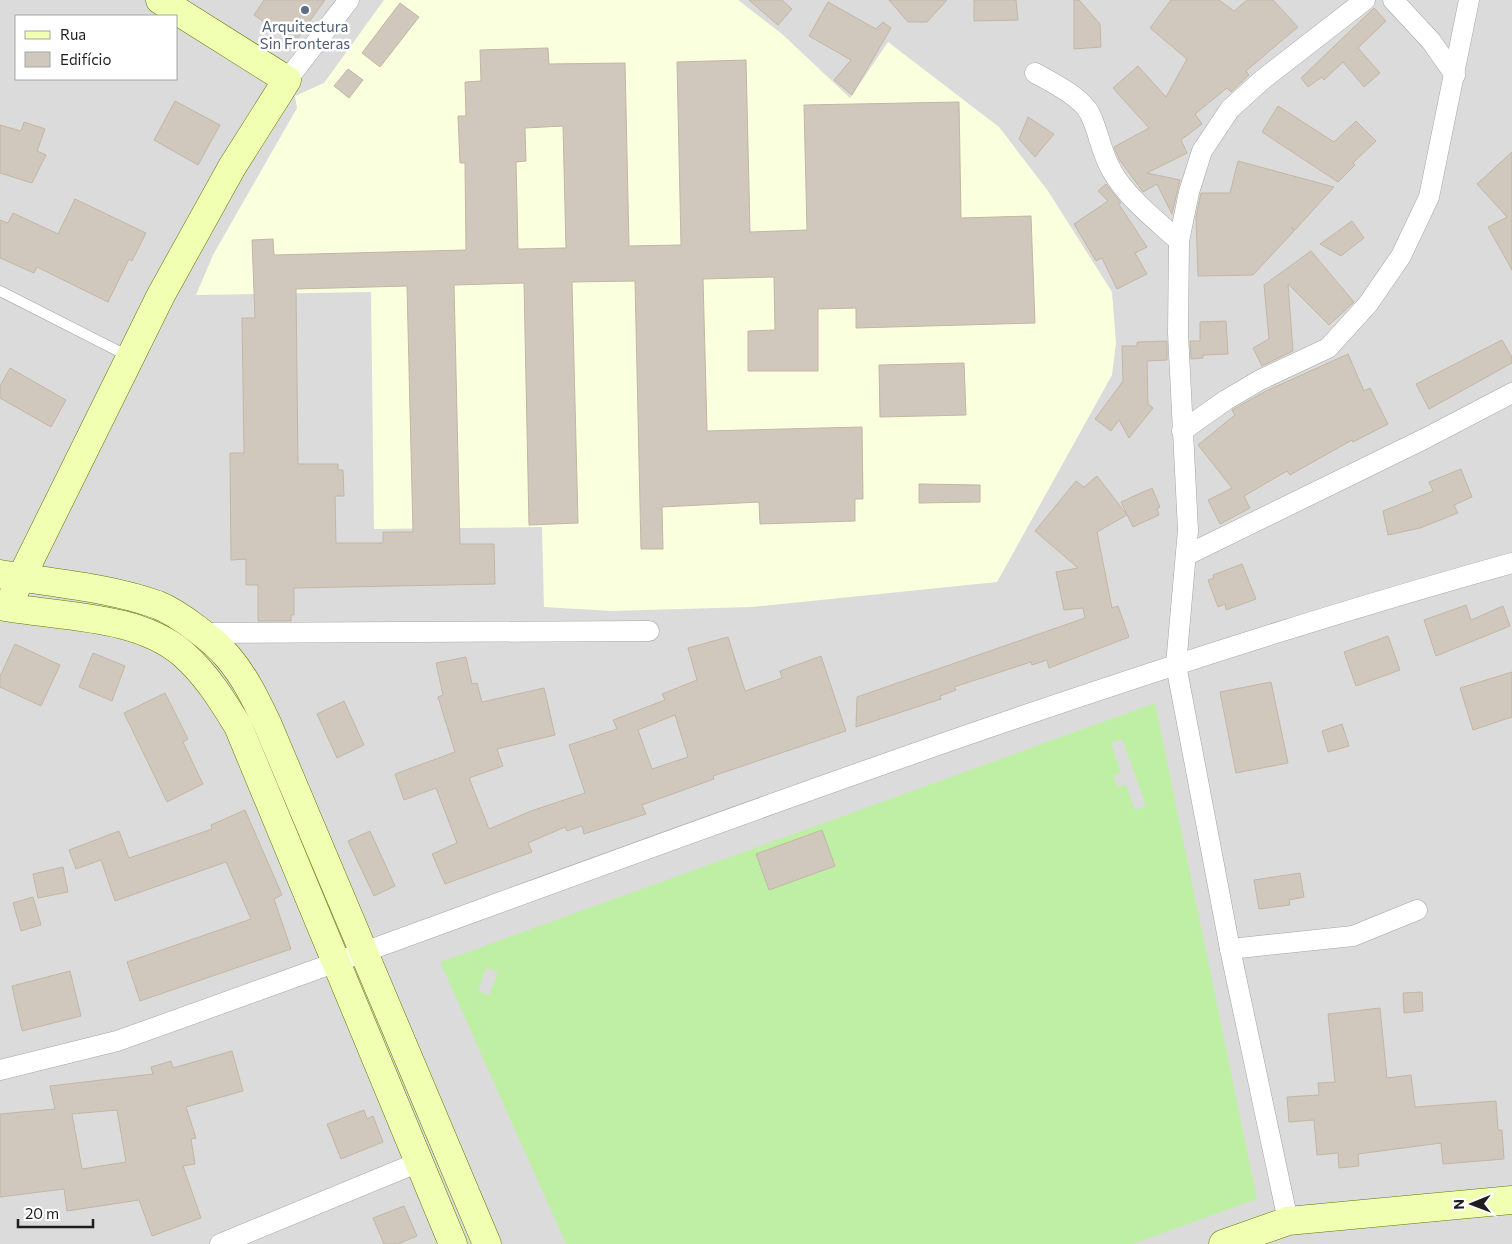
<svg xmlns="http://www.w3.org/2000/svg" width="1512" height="1244" font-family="Commissioner,sans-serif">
<rect width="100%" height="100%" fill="#f0eee3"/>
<path fill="#dcdbdb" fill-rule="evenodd" d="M0,0H1512V1244H0ZM16,16H176V79H16Z"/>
<path fill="#faffdd" d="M384,0H738L782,34L850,98L888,42L999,127L1048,191L1112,292L1116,343L1112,375L997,582L752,607L611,611L544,607L542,527L374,529L371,292L196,295L213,255L297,108L295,96L324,83Z"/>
<path fill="#bfefa4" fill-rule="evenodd" d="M1155,703L1257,1199L1132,1244H566L440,962ZM1122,739L1146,806L1135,810L1126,785L1118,787L1113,776L1121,773L1111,743ZM822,830L835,866L769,889L756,854ZM486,968L498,972L489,995L478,991Z"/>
<g fill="#d0c8bc" stroke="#c3b6a4" fill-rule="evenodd">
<path d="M264,0H325L294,43L254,15Z"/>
<path d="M749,0H782L792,9L778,25Z"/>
<path d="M889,0H947L927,22H908Z"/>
<path d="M974,0H1016L1018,20L974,21Z"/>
<path d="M1074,0H1079L1100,24L1101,47L1074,49Z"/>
<path d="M1171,0H1219L1234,11L1247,0H1273L1298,27L1246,71L1249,75L1231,92L1227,88L1195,114L1202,124L1181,140L1187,153L1147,173L1180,180L1172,214L1157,184L1143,192L1119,159L1114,147L1149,128L1113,88L1138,66L1166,97L1187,59L1150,28Z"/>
<path d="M828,2L876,29L883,22L891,28L852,95L834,80L851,60L809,36Z"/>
<path d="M400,3L419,17L380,67L362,53Z"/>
<path d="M1374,8L1386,21L1358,48L1380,73L1364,87L1343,62L1324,80L1322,77L1308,87L1301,78Z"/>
<path d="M548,48L549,64L625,63L629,246L681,245L677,62L746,60L750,232L807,230L804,105L959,102L961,218L1031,216L1035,323L856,328V308L818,309V371H748V331L775,330L774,277L703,279L707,431L862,427L863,499H855V521L760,524L759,502L662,507L663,549H641L635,281L572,282L578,523L529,525L524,283L454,285L460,544H494L495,584L294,588V615H291V621H258V585H246V559L231,560L230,453H244L242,318H255L252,240L273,239L274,255L466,250L465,163H460L458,116H466L465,82L481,81L480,50ZM563,126L566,248L518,249L516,162L526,161L525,128ZM407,286L413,532H383V543H336L335,496H344L343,470H338V464H298L296,289Z"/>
<path d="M348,69L363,80L349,98L334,86Z"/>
<path d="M175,101L220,125L198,165L154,140Z"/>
<path d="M1278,106L1334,142L1356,121L1376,141L1353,163L1355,165L1338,182L1262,132Z"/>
<path d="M1028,117L1054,134L1035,157L1019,139Z"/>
<path d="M24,122L45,129L37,151L46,155L32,183L0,173V125L21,131Z"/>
<path d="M1512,152V270L1488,227L1507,217L1477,184Z"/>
<path d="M1238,161L1334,187L1295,230L1291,227L1294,231L1253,275L1198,276L1196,217L1201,193H1230Z"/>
<path d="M1106,184L1121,203H1118L1147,247L1135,253L1147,274L1117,289L1102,258L1096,261L1074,224L1108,201L1098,191Z"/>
<path d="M75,199L146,233L132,261L129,259L108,302L37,267L34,273L0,258V220L8,223L13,213L58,234Z"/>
<path d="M1352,221L1364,238L1341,256L1320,244Z"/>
<path d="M1311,251L1354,302L1329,325L1288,284L1293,351L1262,366L1253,348L1269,339L1264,285Z"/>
<path d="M1226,321L1228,354L1203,355V358L1191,359L1190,341H1200V322Z"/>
<path d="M1502,340L1512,357V363L1429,409L1416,384Z"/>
<path d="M1167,341V360L1147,361L1148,404L1153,408L1129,438L1119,420L1111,431L1095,419L1123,381L1122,346H1137V342Z"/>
<path d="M1348,354L1364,391L1370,388L1388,424L1353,442L1352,440L1290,475L1287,471L1244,496L1250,508L1220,524L1208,500L1232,488L1198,445L1235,415L1232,410L1266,391Z"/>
<path d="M964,363L966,415L880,417L879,365Z"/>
<path d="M10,368L66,400L51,427L0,398V386Z"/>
<path d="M1461,469L1472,497L1454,505L1458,513L1420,528L1388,535L1383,511L1433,491L1429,482Z"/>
<path d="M1097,476L1127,515L1097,532L1112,608L1118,606L1129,637L1049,668L1047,660L1032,665L1031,662L954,687L956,690L940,696L941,699L856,727L857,697L1085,618L1083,608L1064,610L1056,572L1078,568L1035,531L1076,481L1084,487Z"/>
<path d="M919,484L980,485V502L919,503Z"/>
<path d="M1152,488L1160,507L1157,509L1159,515L1133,527L1121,502Z"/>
<path d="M1242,564L1256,599L1226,610L1225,604L1218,607L1208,580L1214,578L1213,575Z"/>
<path d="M1466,605L1471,620L1503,606L1510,626L1436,656L1424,620Z"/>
<path d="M1388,636L1400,670L1356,686L1344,652Z"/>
<path d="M728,637L745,691L782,678L780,671L821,656L846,731L713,776L714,779L642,805L646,814L584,834L582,826L567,831L565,827L528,843L532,852L445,884L432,854L457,843L436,788L404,800L395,774L455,752L438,697L443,695L436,663L466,657L472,684L477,683L482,702L544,688L555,735L497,749L503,766L469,778L489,829L531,811L585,793L569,745L617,729L613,720L665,700L662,694L697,680L688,648ZM675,715L688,757L652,769L638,730Z"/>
<path d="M15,644L60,665L41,706L0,687V676Z"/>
<path d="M93,653L125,666L112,701L79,687Z"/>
<path d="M1512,672V717L1473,730L1460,688Z"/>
<path d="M1271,682L1288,763L1236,773L1220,692Z"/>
<path d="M165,693L188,739L183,742L203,784L167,802L124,713Z"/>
<path d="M344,701L364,745L337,758L317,714Z"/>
<path d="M1342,724L1349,746L1328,752L1322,731Z"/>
<path d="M245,810L282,895L274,899L291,949L140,1001L127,962L251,919L226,862L115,901L101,860L76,869L69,850L119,831L129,858L212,829L211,825Z"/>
<path d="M822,830L835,866L769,890L756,854Z"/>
<path d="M370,831L395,886L374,896L348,841Z"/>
<path d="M63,867L68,892L38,898L33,874Z"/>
<path d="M1300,873L1304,897L1289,900L1290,905L1259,909L1254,880Z"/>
<path d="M33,897L41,925L21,931L13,903Z"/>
<path d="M70,971L81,1016L22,1031L12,986Z"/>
<path d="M1422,992L1423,1011L1404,1013L1403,993Z"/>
<path d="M1380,1008L1387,1078L1411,1075L1415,1107L1496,1101L1498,1130H1502L1504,1159L1443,1164L1441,1143L1358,1154L1359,1166L1339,1168L1338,1153L1317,1155L1314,1120L1289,1122L1287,1097L1319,1095L1318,1083L1335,1082L1328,1014Z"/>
<path d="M232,1051L243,1091L186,1107L196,1138L191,1139L195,1164L183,1166L201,1218L152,1236L139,1200L67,1211L64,1189L0,1197V1114L55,1109L50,1086L153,1074L151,1067L171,1061L173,1068ZM117,1110L126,1162L82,1169L72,1114Z"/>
<path d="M364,1110L367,1119L373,1116L383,1142L341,1159L327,1124Z"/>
<path d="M404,1206L417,1236L398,1244H384L373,1218Z"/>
</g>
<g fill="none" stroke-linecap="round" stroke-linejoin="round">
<g stroke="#a5a5a5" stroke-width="11">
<path id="lane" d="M0,291L130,357"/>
</g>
<g stroke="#a5a5a5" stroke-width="21">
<g id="street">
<path d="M1393,0L1431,41L1455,75"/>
<path d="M1035,73C1051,82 1082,97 1090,114C1099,132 1101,153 1112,171C1127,198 1156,220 1179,241"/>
<path d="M287,80L349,0"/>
<path d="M1182,431L1226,400L1260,380L1328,348L1368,304L1401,256L1429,197L1469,0"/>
<path d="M1187,555L1426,438L1512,393"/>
<path d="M202,633L649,631"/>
<path d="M1230,949L1353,936L1417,910"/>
<path d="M0,1070L117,1041C580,877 1038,695 1512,563"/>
<path d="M1288,1221L1230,949L1176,665L1188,530L1178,333L1179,241L1189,192L1202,151L1230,109L1262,80L1365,0"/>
<path d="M220,1244L419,1162"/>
</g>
</g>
<g stroke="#5c7a00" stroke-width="29">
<g id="secondary">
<path d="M0,574C51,583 109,587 158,605C178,613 215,641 228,657C245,677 256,700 267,723L487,1244"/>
<path d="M14,592L161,295L232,167L287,80L160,0"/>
<path d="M0,606C57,617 137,614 183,654C206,674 222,700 238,726L453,1244"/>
<path d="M1223,1244L1288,1221L1512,1200"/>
</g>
</g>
<use href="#lane" stroke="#fff" stroke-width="10"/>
<use href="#street" stroke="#fff" stroke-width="20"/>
<use href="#secondary" stroke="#f1ffb2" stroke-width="28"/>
</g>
<circle fill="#5c6f8a" stroke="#fff" stroke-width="2" cx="305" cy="10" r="5"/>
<g text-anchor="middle" stroke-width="5" stroke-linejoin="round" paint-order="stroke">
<g font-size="15" fill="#4e5e75" stroke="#fff">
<text x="305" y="32">Arquitectura<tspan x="305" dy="17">Sin Fronteras</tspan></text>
</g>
</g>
<rect x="15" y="15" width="162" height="65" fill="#ffffff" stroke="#a5a5a5"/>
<rect x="25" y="31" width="25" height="8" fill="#f1ffb2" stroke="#a5a5a5"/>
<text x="60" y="40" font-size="15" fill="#1e1e1e">Rua</text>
<rect x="25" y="52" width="25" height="15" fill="#d0c8bc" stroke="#a5a5a5"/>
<text x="60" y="65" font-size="15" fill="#1e1e1e">Edifício</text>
<g transform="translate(1472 1204) rotate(269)" stroke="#ffffff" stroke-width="4" paint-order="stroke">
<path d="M0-4L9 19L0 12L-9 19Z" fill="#1e1e1e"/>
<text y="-8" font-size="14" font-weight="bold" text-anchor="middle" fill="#1e1e1e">N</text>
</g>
<path d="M18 1219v8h75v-8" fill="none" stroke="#1e1e1e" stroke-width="2.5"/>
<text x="25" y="1219" font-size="15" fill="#1e1e1e" stroke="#ffffff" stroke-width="4" paint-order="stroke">20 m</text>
</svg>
